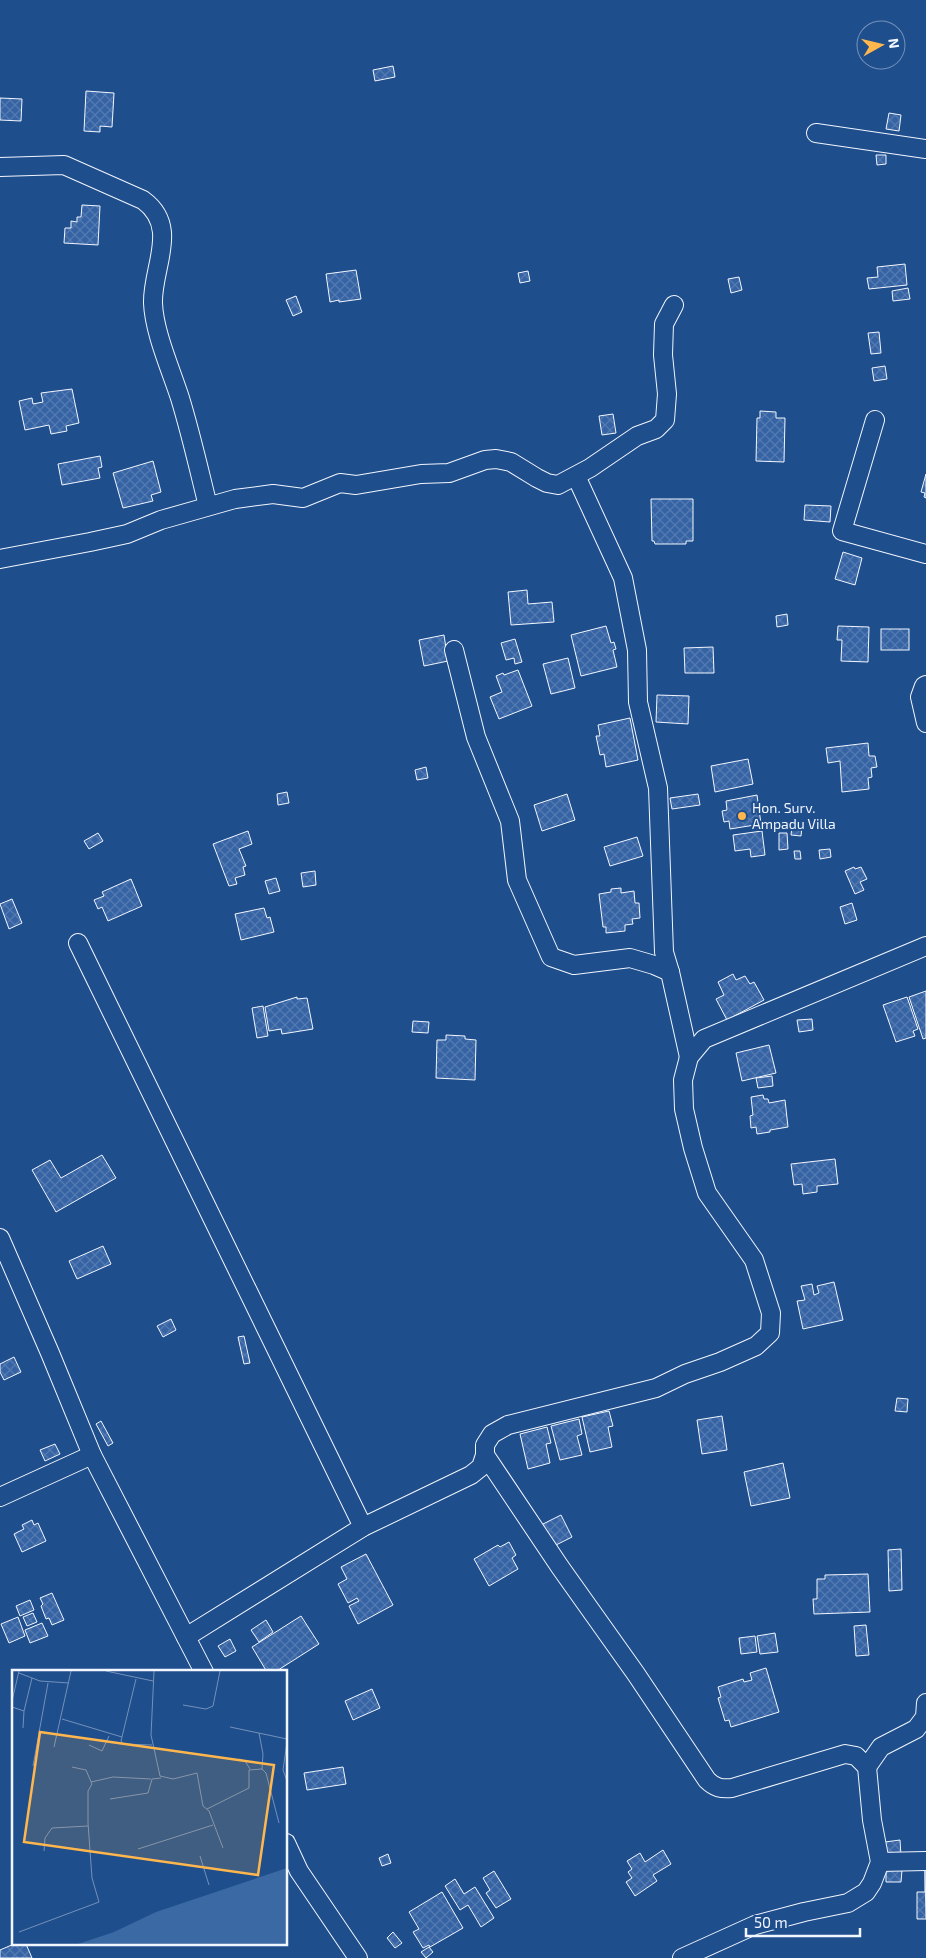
<svg xmlns="http://www.w3.org/2000/svg" width="926" height="1958" font-family="'Exo 2',sans-serif">
<defs>
<pattern id="building-cross-hatch" width="8" height="8" patternUnits="userSpaceOnUse" patternTransform="scale(1.25)"><rect width="8" height="8" fill="#3563a3"/><path d="M0 0l8 8M0 8l8-8" fill="none" stroke="#537ab1"/></pattern>
</defs>
<rect width="100%" height="100%" fill="#1f4e8c"/>
<g fill="url(#building-cross-hatch)" stroke="#f2f6ff">
<path d="M393,66L395,77L375,81L373,70Z"/>
<path d="M86,91L114,93L112,127L100,126V132L84,131Z"/>
<path d="M0,98L22,99L21,121L0,120Z"/>
<path d="M889,113L901,115L899,131L886,129Z"/>
<path d="M876,155H886V164L877,165Z"/>
<path d="M82,205L100,206L98,245L64,243L65,228H71V221L77,222V217H81Z"/>
<path d="M905,264L907,285L869,289L867,278L878,277L877,267Z"/>
<path d="M356,270L361,299L339,302V300L330,302L326,274Z"/>
<path d="M528,271L530,281L520,283L518,273Z"/>
<path d="M739,277L742,290L731,293L728,279Z"/>
<path d="M908,288L910,299L893,301L892,291Z"/>
<path d="M296,296L302,312L293,316L286,300Z"/>
<path d="M879,332L881,353L871,354L868,333Z"/>
<path d="M885,366L887,379L874,381L872,368Z"/>
<path d="M72,389L79,423L66,426L67,431L51,434L49,425L25,430L19,401L32,398L33,404L43,402L41,393Z"/>
<path d="M760,411L776,412V418H785L784,462L756,461L757,418H760Z"/>
<path d="M613,414L616,433L602,435L599,416Z"/>
<path d="M100,456L102,467L98,468L100,478L62,485L58,464Z"/>
<path d="M153,461L161,492L151,495L153,501L123,508L113,473Z"/>
<path d="M926,474V498L924,497L925,493L921,492Z"/>
<path d="M651,499H693V541H686V544H655L654,541H652Z"/>
<path d="M805,505L831,506L830,522L804,520Z"/>
<path d="M843,552L862,558L855,585L835,579Z"/>
<path d="M527,590L528,604L552,602L554,622L511,625L508,592Z"/>
<path d="M787,614L788,625L777,627L776,616Z"/>
<path d="M606,626L611,643L614,642L616,649L613,650L617,667L581,676L571,635Z"/>
<path d="M838,626L869,627L868,662L841,661L842,640H837Z"/>
<rect x="881" y="629" width="28" height="21"/>
<path d="M444,635L448,661L424,666L419,640Z"/>
<path d="M515,639L522,662L515,664L514,658L506,660L501,643Z"/>
<path d="M713,647L714,673H685L684,648Z"/>
<path d="M568,658L575,688L551,694L543,664Z"/>
<path d="M518,670L532,706L499,719L490,697L502,692L496,676L503,673L504,675Z"/>
<path d="M657,695L689,696L688,724L656,722Z"/>
<path d="M630,718L638,760L606,767L604,754L600,755L596,736H600L598,725Z"/>
<path d="M868,743L869,756H875L877,767L871,768L872,777L868,778L869,789L842,792L840,761L828,763L826,748Z"/>
<path d="M748,759L753,784L715,792L711,766Z"/>
<path d="M426,767L428,778L417,780L415,770Z"/>
<path d="M287,792L289,803L278,805L277,794Z"/>
<path d="M567,794L575,820L542,831L534,805Z"/>
<path d="M698,794L700,805L672,809L670,798Z"/>
<path d="M757,795L761,824L730,829L729,821L724,822L722,811L727,810L726,801Z"/>
<path d="M792,827H802L801,836L791,835Z"/>
<path d="M248,831L252,844L239,849L246,866L243,867L245,875L235,878L237,884L229,886L213,844Z"/>
<path d="M762,831L765,855L751,857L750,849L735,851L733,835Z"/>
<path d="M98,833L103,841L89,849L84,841Z"/>
<path d="M779,833H787L788,849L779,850Z"/>
<path d="M637,837L643,856L610,866L604,847Z"/>
<path d="M830,849L831,857L820,859L819,850Z"/>
<path d="M794,851H800L801,859H795Z"/>
<path d="M854,867L855,869L861,867L867,879L860,882L864,890L855,894L845,871Z"/>
<path d="M315,871L316,885L303,887L301,873Z"/>
<path d="M276,878L280,891L269,894L265,881Z"/>
<path d="M131,879L142,906L108,921L102,907L98,909L94,900L104,896L102,892Z"/>
<path d="M621,888V893L634,891L635,903H639L640,918L632,919L633,924L625,925V931L606,933V927H603L599,894L611,892V889Z"/>
<path d="M12,899L22,923L9,929L0,904Z"/>
<path d="M852,903L857,920L845,924L840,907Z"/>
<path d="M264,908L267,918L270,917L274,932L241,940L235,914Z"/>
<path d="M733,974L736,980L745,976L750,984L754,982L764,1000L727,1020L716,999L724,995L718,982Z"/>
<path d="M926,991V1038L923,1039L909,997Z"/>
<path d="M297,997V999L307,998L313,1029L282,1034L281,1029L269,1031L265,1007Z"/>
<path d="M907,997L918,1029L913,1031L915,1036L896,1042L883,1005Z"/>
<path d="M263,1006L268,1036L257,1038L252,1008Z"/>
<path d="M812,1019L813,1030L799,1032L797,1020Z"/>
<path d="M413,1021L429,1022L428,1033L412,1032Z"/>
<path d="M446,1035L465,1036V1039L476,1040L475,1080L436,1078L437,1040H446Z"/>
<path d="M769,1045L776,1073L742,1081L736,1053Z"/>
<path d="M772,1076L773,1086L758,1088L756,1078Z"/>
<path d="M763,1095L764,1099H768L769,1103L785,1100L788,1127L770,1130V1132L757,1134L756,1127L751,1128L750,1116L753,1115L751,1097Z"/>
<path d="M102,1155L116,1178L56,1212L32,1170L50,1160L61,1178Z"/>
<path d="M835,1159L838,1184L817,1186V1192L803,1194L802,1184L794,1185L791,1164Z"/>
<path d="M103,1246L111,1264L77,1279L69,1261Z"/>
<path d="M834,1282L843,1320L803,1329L797,1301L805,1300L801,1286L812,1284L814,1295L819,1293L817,1286Z"/>
<path d="M171,1319L176,1330L163,1337L157,1326Z"/>
<path d="M244,1336L250,1363L244,1364L238,1337Z"/>
<path d="M14,1357L21,1372L4,1380L0,1372V1364Z"/>
<path d="M897,1398L908,1399L907,1412L895,1411Z"/>
<path d="M609,1411L613,1426L608,1427L612,1447L590,1452L582,1417Z"/>
<path d="M722,1416L727,1450L702,1454L697,1420Z"/>
<path d="M579,1419L582,1434L577,1436L582,1455L560,1460L551,1426Z"/>
<path d="M101,1421L113,1443L108,1446L96,1424Z"/>
<path d="M547,1427L551,1443L546,1444L550,1463L528,1469L520,1434Z"/>
<path d="M55,1444L60,1454L45,1461L40,1450Z"/>
<path d="M783,1463L790,1498L751,1506L744,1472Z"/>
<path d="M561,1515L572,1537L550,1548L539,1526Z"/>
<path d="M32,1520L34,1525L38,1523L46,1541L22,1552L14,1534L24,1529L22,1525Z"/>
<path d="M509,1542L516,1555L512,1558L518,1569L489,1586L474,1559L498,1545L500,1547Z"/>
<path d="M901,1549L902,1590L889,1591L888,1550Z"/>
<path d="M366,1554L393,1605L358,1624L349,1606L359,1601L357,1598L348,1603L338,1584L347,1579L341,1567Z"/>
<path d="M868,1574L870,1612L814,1614L813,1599H817V1579H825V1575Z"/>
<path d="M52,1593L64,1620L52,1625L49,1618L46,1619L41,1606L43,1604L40,1598Z"/>
<path d="M30,1600L34,1610L20,1616L16,1606Z"/>
<path d="M33,1613L37,1622L27,1626L23,1617Z"/>
<path d="M301,1616L319,1644L275,1672H267L252,1647Z"/>
<path d="M18,1617L25,1636L9,1643L1,1624Z"/>
<path d="M266,1620L273,1632L259,1642L251,1630Z"/>
<path d="M42,1623L48,1636L30,1643L25,1630Z"/>
<path d="M866,1625L869,1655L856,1656L854,1626Z"/>
<path d="M775,1633L778,1652L760,1654L757,1636Z"/>
<path d="M755,1636L757,1652L741,1654L739,1638Z"/>
<path d="M230,1639L236,1651L225,1657L218,1646Z"/>
<path d="M766,1668L779,1712L731,1727L729,1720L725,1721L718,1698L721,1697L718,1687L743,1679L744,1682L752,1680L750,1673Z"/>
<path d="M372,1689L380,1708L353,1720L345,1701Z"/>
<path d="M343,1767L346,1784L307,1790L304,1773Z"/>
<path d="M900,1840L901,1856L886,1857L885,1842Z"/>
<path d="M663,1850L671,1864L653,1875L657,1881L635,1896L626,1882L632,1878L628,1872L632,1869L627,1861L640,1853L645,1862Z"/>
<path d="M388,1854L391,1863L382,1866L379,1858Z"/>
<path d="M886,1869L902,1870L901,1882H886Z"/>
<path d="M494,1871L511,1899L496,1908L486,1893L490,1890L483,1878Z"/>
<path d="M925,1871L926,1919H917V1892H925Z"/>
<path d="M455,1879L464,1894L475,1887L494,1918L481,1927L468,1905L460,1910L445,1886Z"/>
<path d="M442,1892L463,1928L430,1947L429,1945L423,1948L413,1932L419,1929L409,1912Z"/>
<path d="M393,1932L402,1943L395,1948L387,1938Z"/>
<path d="M14,1944H26L32,1958H0V1950Z"/>
<path d="M429,1947L433,1952L426,1958L421,1952Z"/>
</g>
<g fill="none" stroke-linecap="round" stroke-linejoin="round">
<g stroke="#f2f6ff" stroke-width="20">
<g id="minor">
<path d="M816,133L926,149"/>
<path d="M0,167L64,165L143,200C180,227 152,267 153,303C154,332 171,370 180,398C191,434 199,470 208,506"/>
<path d="M875,420L842,531L926,554"/>
<path d="M576,476L623,578L637,650L638,702L658,788L664,952L670,972"/>
<path d="M0,559L90,542L127,534L161,520L235,499L273,494L303,498L340,483L356,485L421,474L449,473L485,460L496,459L511,462L537,478L547,483L558,485L590,468L637,436L656,429L665,420L667,394L663,355L664,324L674,305"/>
<path d="M454,650L476,737L510,821L517,880L551,957L574,965L630,958L654,965L670,972L689,1057"/>
<path d="M926,685L924,686L920,697L926,723"/>
<path d="M78,943L363,1527"/>
<path d="M0,1238L50,1353L92,1455L204,1672"/>
<path d="M485,1455L560,1567L636,1674L707,1780C715,1788 721,1789 732,1788L845,1754L856,1756L867,1767L872,1820L880,1862L872,1883L866,1892L848,1903L804,1912L755,1925L682,1958"/>
<path d="M0,1497L92,1455"/>
<path d="M186,1637L363,1527L471,1475L481,1467L485,1455V1445L492,1434L508,1425L656,1388L685,1374L720,1362L756,1346L770,1333L771,1313L754,1260L707,1193L693,1148L684,1109L683,1080L689,1057L704,1039L926,946"/>
<path d="M867,1767L881,1747L916,1729L925,1717L926,1703"/>
<path d="M286,1843L299,1871L358,1958"/>
<path d="M880,1862L926,1861"/>
</g>
</g>
<use href="#minor" stroke="#1f4e8c" stroke-width="18"/>
</g>
<circle fill="#ffb74d" stroke="#1f4e8c" stroke-width="2" cx="742" cy="816" r="5"/>
<g text-anchor="middle" stroke-width="4" stroke-linejoin="round" paint-order="stroke">
<g font-size="14" fill="#f2f6ff" stroke="#1f4e8c" text-anchor="start">
<text x="752" y="813">Hon. Surv.<tspan x="752" dy="16">Ampadu Villa</tspan></text>
</g>
</g>
<g transform="translate(12 1670)">
<rect width="275" height="275" fill="#1f4e8c"/>
<path d="M275,198V274H66L102,262L144,242Z" fill="#3b69a3"/>
<path fill="none" stroke="#7391ba" stroke-width="1" d="M94,1L141,11M142,1L139,65L148,106L161,109L185,103L191,136L197,141L211,178M7,3L28,11L57,13M124,9L109,71L111,74L140,75M0,31L7,1M171,35L194,39L201,36L208,1M0,37L12,41L11,58M12,41L20,8M50,49L110,67M218,57L275,69M247,63L251,84L250,99M275,72L271,100L275,111M77,75L90,81L97,66M42,77L59,1M227,89L233,91L238,99M21,96L36,13M79,112L101,107L139,109M98,129L136,123L140,109L149,108M195,139L237,118V100L250,99L254,103L267,153M126,179L201,155M32,181L33,168L40,158L76,156M188,186L197,215M7,262L87,232L80,208L76,153V121L80,114L74,100L60,97"/>
<path fill="#ffb74d" fill-opacity="0.15" stroke="#ffb74d" stroke-width="2.5" d="M28,62L262,95L246,205L12,172Z"/>
<rect width="275" height="275" fill="none" stroke="#f2f6ff" stroke-width="2.5"/>
</g>
<g transform="translate(881 45) rotate(82)"><circle r="24" fill="#1f4e8c" stroke="#7391ba"/>
<path d="M0-4L9 19L0 12L-9 19Z" fill="#ffb74d"/>
<text y="-8" font-size="14" font-weight="bold" text-anchor="middle" fill="#f2f6ff">N</text>
</g>
<path d="M746 1928v8h114v-8" fill="none" stroke="#f2f6ff" stroke-width="2.5"/>
<text x="754" y="1928" font-size="15" fill="#f2f6ff" stroke="#1f4e8c" stroke-width="4" paint-order="stroke">50 m</text>
</svg>
